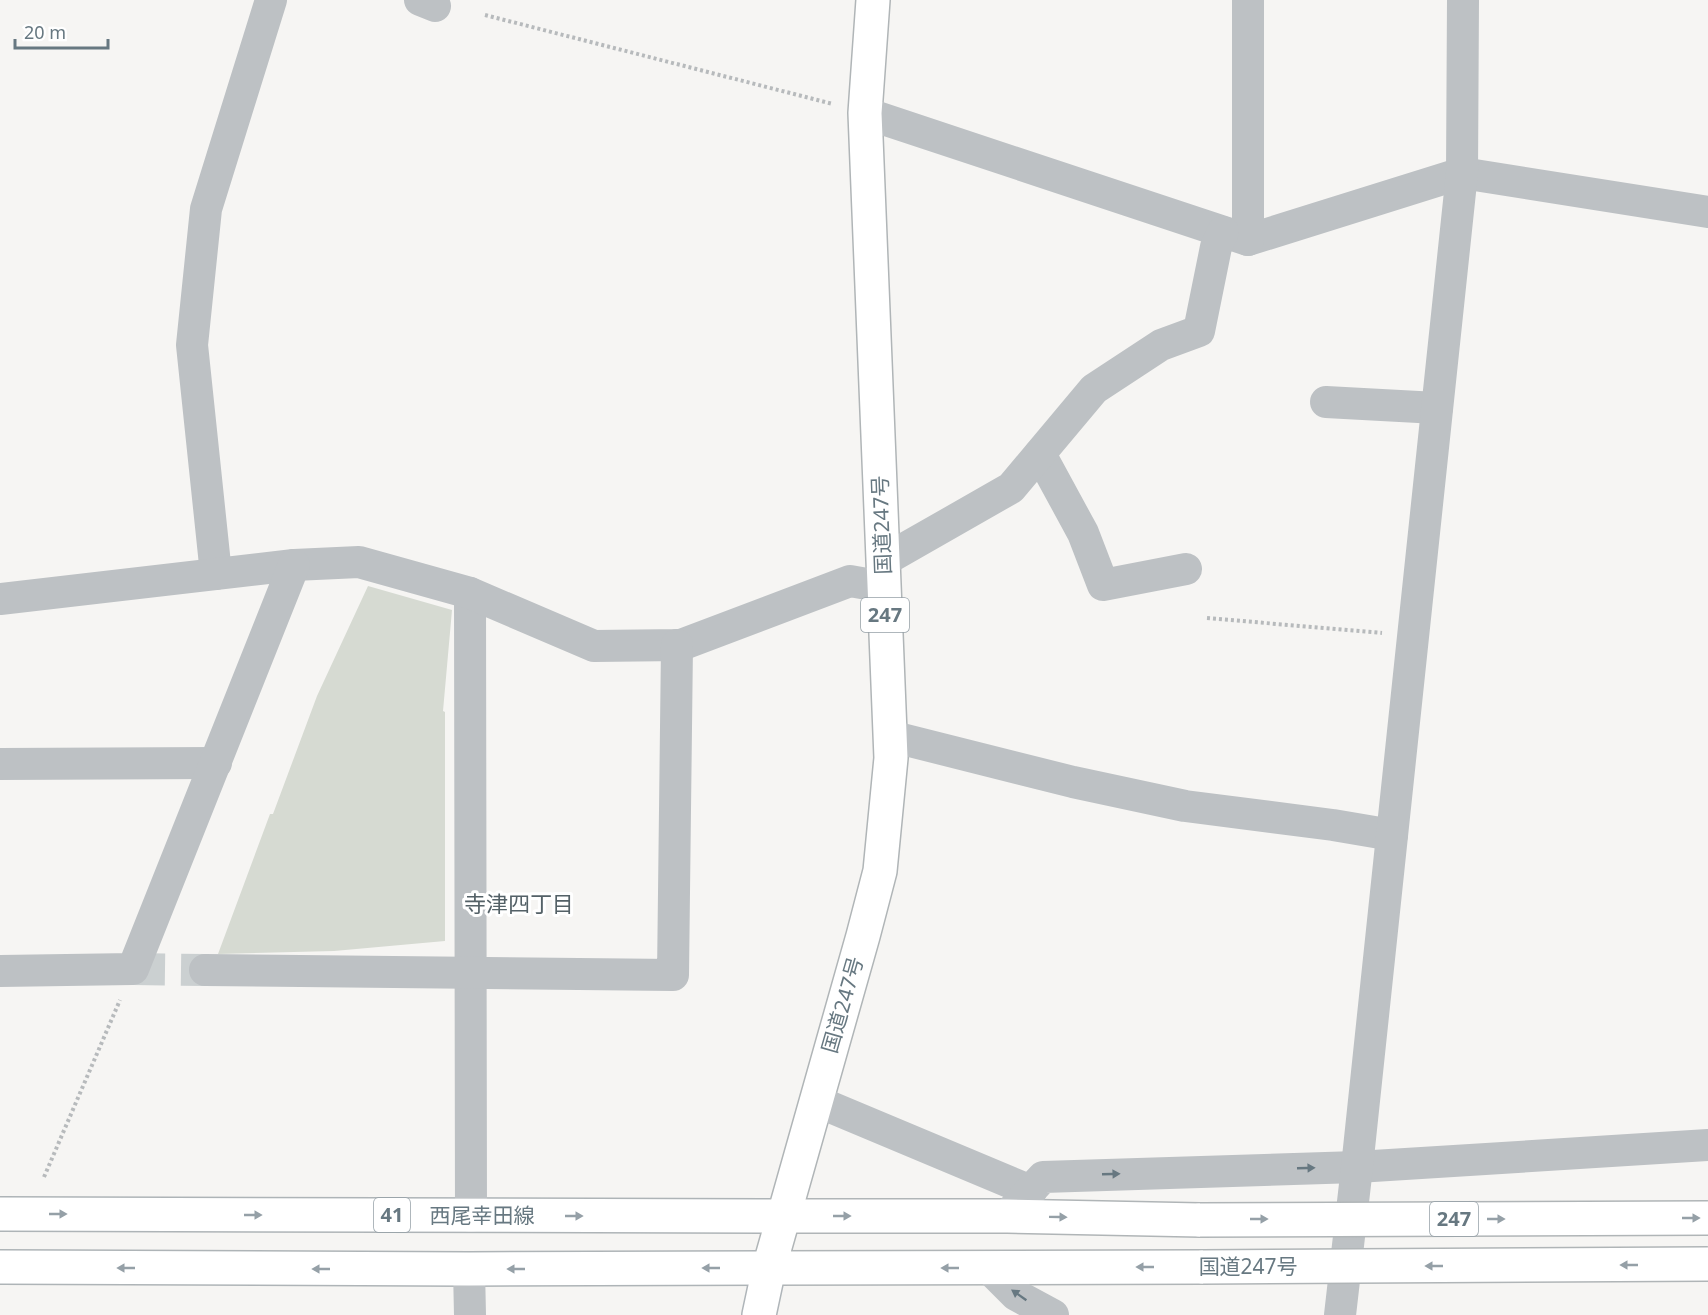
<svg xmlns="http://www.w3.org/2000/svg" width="1708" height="1315" font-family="'Noto Sans','Noto Sans JP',sans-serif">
<rect width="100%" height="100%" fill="#f6f5f3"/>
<path fill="#d6dad2" d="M368,586L452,610L443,711L445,712V941L334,951L218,954L270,814H273L317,696Z"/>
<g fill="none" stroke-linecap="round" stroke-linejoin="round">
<path stroke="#cbd0d1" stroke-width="32" stroke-dasharray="32 16" stroke-linecap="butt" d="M133,969L205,970"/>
<g stroke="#afb5b9" stroke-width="36">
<path id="secondary" d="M759,1315L769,1268"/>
</g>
<g stroke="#aeb4b7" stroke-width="36">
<g id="primary">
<path d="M0,1214L783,1216"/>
<path d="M0,1267L469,1269L769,1268"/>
</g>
</g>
<g stroke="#b0b5b7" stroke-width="36">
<g id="trunk">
<path d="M873,0L865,113L891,758L880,871L863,936L769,1268L1203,1267"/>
<path d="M783,1216H1007L1200,1220"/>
</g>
</g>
<g stroke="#b7babc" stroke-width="4" stroke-dasharray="3 3" stroke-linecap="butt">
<path d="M485,15L833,104"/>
<path d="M1207,618L1382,633"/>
<path d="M44,1177L120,1000"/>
</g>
<g stroke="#bdc1c4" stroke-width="32">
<path d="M420,0L435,6"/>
<path d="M865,113L1248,240L1462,173L1708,212"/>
<path d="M1248,240V0"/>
<path d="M1326,402L1437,408"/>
<path d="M1040,454L1083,533L1103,585L1186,569"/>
<path d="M883,561L1011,488L1094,389L1161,345L1199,331L1216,247L1223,232"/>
<path d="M216,574L192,345L206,209L271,0"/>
<path d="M470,593L471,1216"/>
<path d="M0,599L294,565L359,562L470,593L594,646L681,645L850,581L884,587"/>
<path d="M890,736L1073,782L1185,806L1333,825L1392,835"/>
<path d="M0,764L216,763"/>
<path d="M205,970L673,975L677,645"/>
<path d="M0,971L133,969L294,565"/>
<path d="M816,1101L1031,1191"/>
<path d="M1007,1216L1043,1177L1357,1167L1708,1145"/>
<path d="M989,1268L1016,1295L1053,1315"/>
<path d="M469,1269L470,1315"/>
<path d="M1340,1315L1357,1167L1462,173L1463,0"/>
</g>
<use href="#secondary" stroke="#fff" stroke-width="33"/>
<use href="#primary" stroke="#fff" stroke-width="33"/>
<use href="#trunk" stroke="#fff" stroke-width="33"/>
<g stroke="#b0b5b7" stroke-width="36" stroke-linecap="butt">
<g id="trunk-bridge">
<path d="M1200,1220L1708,1218"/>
<path d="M1203,1267L1708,1264"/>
</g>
</g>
<use href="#trunk-bridge" stroke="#fff" stroke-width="33"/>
</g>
<defs><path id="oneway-solid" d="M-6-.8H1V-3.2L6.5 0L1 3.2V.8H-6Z" transform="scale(1.5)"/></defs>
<g fill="#677881">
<use href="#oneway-solid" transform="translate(1306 1168) rotate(-2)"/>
<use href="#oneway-solid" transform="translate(1111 1174) rotate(-2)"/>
<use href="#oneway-solid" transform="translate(1019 1295) rotate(-145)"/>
</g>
<g fill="#95a0a7">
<use href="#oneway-solid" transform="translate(58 1214)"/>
<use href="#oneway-solid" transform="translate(253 1215)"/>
<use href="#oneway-solid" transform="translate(574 1216)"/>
<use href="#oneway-solid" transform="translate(842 1216)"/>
<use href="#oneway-solid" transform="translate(1058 1217) rotate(1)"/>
<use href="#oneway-solid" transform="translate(1691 1218)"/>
<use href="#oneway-solid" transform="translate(1259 1219)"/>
<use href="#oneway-solid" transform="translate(1496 1219)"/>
<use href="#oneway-solid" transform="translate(1629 1265) rotate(180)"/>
<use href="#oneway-solid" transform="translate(1434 1266) rotate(180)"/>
<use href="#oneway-solid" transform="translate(1145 1267) rotate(180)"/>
<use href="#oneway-solid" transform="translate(126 1268) rotate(-180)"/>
<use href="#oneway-solid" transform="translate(711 1268) rotate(180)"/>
<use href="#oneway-solid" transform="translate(950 1268) rotate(180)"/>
<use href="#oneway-solid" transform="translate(321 1269) rotate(-180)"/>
<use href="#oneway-solid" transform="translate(516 1269) rotate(180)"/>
</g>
<g text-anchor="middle" stroke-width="6" stroke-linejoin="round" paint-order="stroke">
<g fill="#fff" stroke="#95a0a7" stroke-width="1.5">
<rect x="861" y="598" width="48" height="34" rx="4.5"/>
<rect x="374" y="1198" width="36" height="34" rx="4.5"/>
<rect x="1430" y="1202" width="48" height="34" rx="4.5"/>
</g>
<g font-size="20" font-weight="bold" fill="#677881">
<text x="885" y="622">247</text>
<text x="392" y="1222">41</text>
<text x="1454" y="1226">247</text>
</g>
<g font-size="21" fill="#677881" stroke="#fff">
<text transform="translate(882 525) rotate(-92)" y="7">国道247号</text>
<text transform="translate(843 1005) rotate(-74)" y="7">国道247号</text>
<text x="482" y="1223">西尾幸田線</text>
<text x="1248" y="1274">国道247号</text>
</g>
<g font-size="22" fill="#546167" stroke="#fff">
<text x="519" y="912">寺津四丁目</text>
</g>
</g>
<path d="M15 39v9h93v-9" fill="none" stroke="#677881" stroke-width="3"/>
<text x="24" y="39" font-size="18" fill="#677881" stroke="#ffffff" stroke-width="4.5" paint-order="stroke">20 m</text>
</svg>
